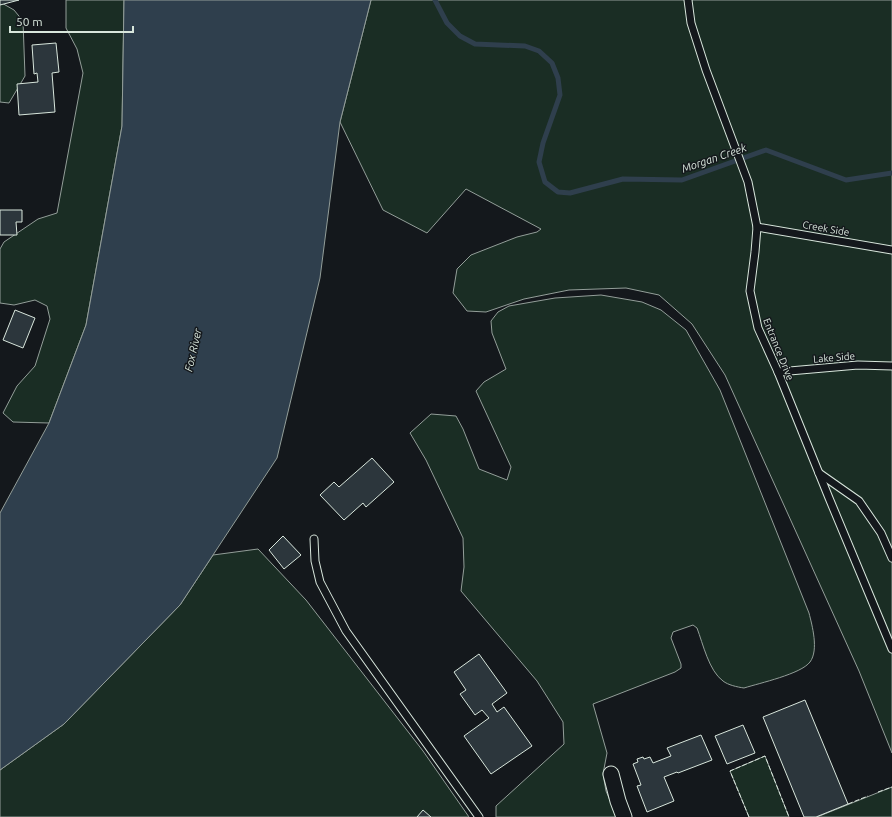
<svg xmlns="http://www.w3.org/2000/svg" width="892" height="817" font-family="Ubuntu,sans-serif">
<rect width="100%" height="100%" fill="#14181c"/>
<g fill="#1a2d24" stroke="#939e99">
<path d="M66,0H124L122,126L86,325L49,423L13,422L3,413L17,386L35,366L50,319L47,306L35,300L14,305L0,303V249L4,242L38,219L57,213L83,73L77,49L66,28Z"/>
<path d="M371,0H892V753L859,671L725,375L692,324L659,295L626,288L569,290L524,299L486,312L467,311L453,293L457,269L471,255L517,237L537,232L541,229L466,189L427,233L383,210L340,122Z"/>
<path d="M0,2L14,10L23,21L25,76L9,103L0,102Z"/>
<path d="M601,295L642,302L661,310L686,330L720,390L809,613C812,625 819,650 810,662C801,674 760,683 744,688C737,687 728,685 723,681C709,671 703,644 697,628L693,625L673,632L671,638L681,664V668L675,672L593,704L607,753L603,774L606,791L617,817H496V806L564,744L563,722L537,681L461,591L464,567L463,538L426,460L410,433L431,414L456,416L463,429L479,469L507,480L511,467L476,391L484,382L506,369L492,333L491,321L498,312L509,306L555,298Z"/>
<path d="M258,549L306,600L423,751L469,817H0V770L64,724L180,605L213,555Z"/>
<path d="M765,756L789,817H749L730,771Z"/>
<path d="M892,787V817H817Z"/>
</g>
<path fill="#2f3f4d" stroke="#939e99" d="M124,0H371L340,122L320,278L277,458L180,605L64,724L0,770V513L49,423L86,325L122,126Z"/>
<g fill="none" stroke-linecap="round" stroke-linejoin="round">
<path stroke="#2f3f4d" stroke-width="5" d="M435,0L447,23L460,36L475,44L525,46L539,51L552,63L558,78L560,95L543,143L539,162L545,182L558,192L570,193L623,179L682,180L766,150L846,180L892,173"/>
</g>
<g fill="#2c363c" stroke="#d8e6dc">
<path d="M0,0H19L0,5Z"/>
<path d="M56,43L59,72L52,73L55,112L19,115L17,84L38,82L37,73L34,74L32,45Z"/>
<path d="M0,210H22V222H16L17,235H0Z"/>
<path d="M15,310L35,318L23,348L3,340Z"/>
<path d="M372,458L394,482L366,507L363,503L344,520L320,495L334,482L339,487Z"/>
<path d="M283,536L301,555L284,569L269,550Z"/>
<path d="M479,654L507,693L492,704L497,712L504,707L532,746L491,774L464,736L489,718L482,710L475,715L460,694L466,690L454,672Z"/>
<path d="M805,700L848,804L816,817H804L763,717Z"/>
<path d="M743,725L755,753L727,764L715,736Z"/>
<path d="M701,735L712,760L678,773L677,772L664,777L674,801L647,812L637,786L641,785L633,764L638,762L637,759L643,757L644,759L650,757L653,763L671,756L667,748Z"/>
<path d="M423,810L431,817H417Z"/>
</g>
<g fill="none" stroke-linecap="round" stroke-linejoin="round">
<g stroke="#d8e6dc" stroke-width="9">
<g id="service">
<path d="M688,0L691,23L706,70L748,182L757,227L755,252L750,291L758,328L778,372L829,498L892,649"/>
<path d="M757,227L892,250"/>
<path d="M778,372L858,365L892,366"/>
<path d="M819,473L859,501L881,533L892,558"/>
<path d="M314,539L315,561L320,582L346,631L479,817"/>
</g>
</g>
<g stroke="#d8e6dc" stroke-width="17">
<path id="minor" d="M611,774L618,801L624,817"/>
</g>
<use href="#service" stroke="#14181c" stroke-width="7"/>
<use href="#minor" stroke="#14181c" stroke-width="15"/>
<g stroke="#d8e6dc" stroke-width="1" stroke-dasharray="5 2" stroke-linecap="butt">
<path d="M878,792L892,787"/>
<path d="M848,804L868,796"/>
<path d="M749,817L730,771L765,756L789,817"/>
</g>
</g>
<g text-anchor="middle" stroke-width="3" stroke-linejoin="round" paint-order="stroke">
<g font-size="10" fill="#d8e6dc" stroke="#14181c">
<text transform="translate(826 228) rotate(10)" y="4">Creek Side</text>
<text transform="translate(779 349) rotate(68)" y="4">Entrance Drive</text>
<text transform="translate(834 357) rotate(-5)" y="4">Lake Side</text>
</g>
<g font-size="11" font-style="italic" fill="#d8e6dc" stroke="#14181c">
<text transform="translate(714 158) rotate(-19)" y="4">Morgan Creek</text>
<text transform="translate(193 350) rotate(-77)" y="4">Fox River</text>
</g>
</g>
<path d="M10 26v6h123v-6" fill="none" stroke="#d8e6dc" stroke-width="2"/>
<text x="16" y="26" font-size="12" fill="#d8e6dc" stroke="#14181c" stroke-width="3" paint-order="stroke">50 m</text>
</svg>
